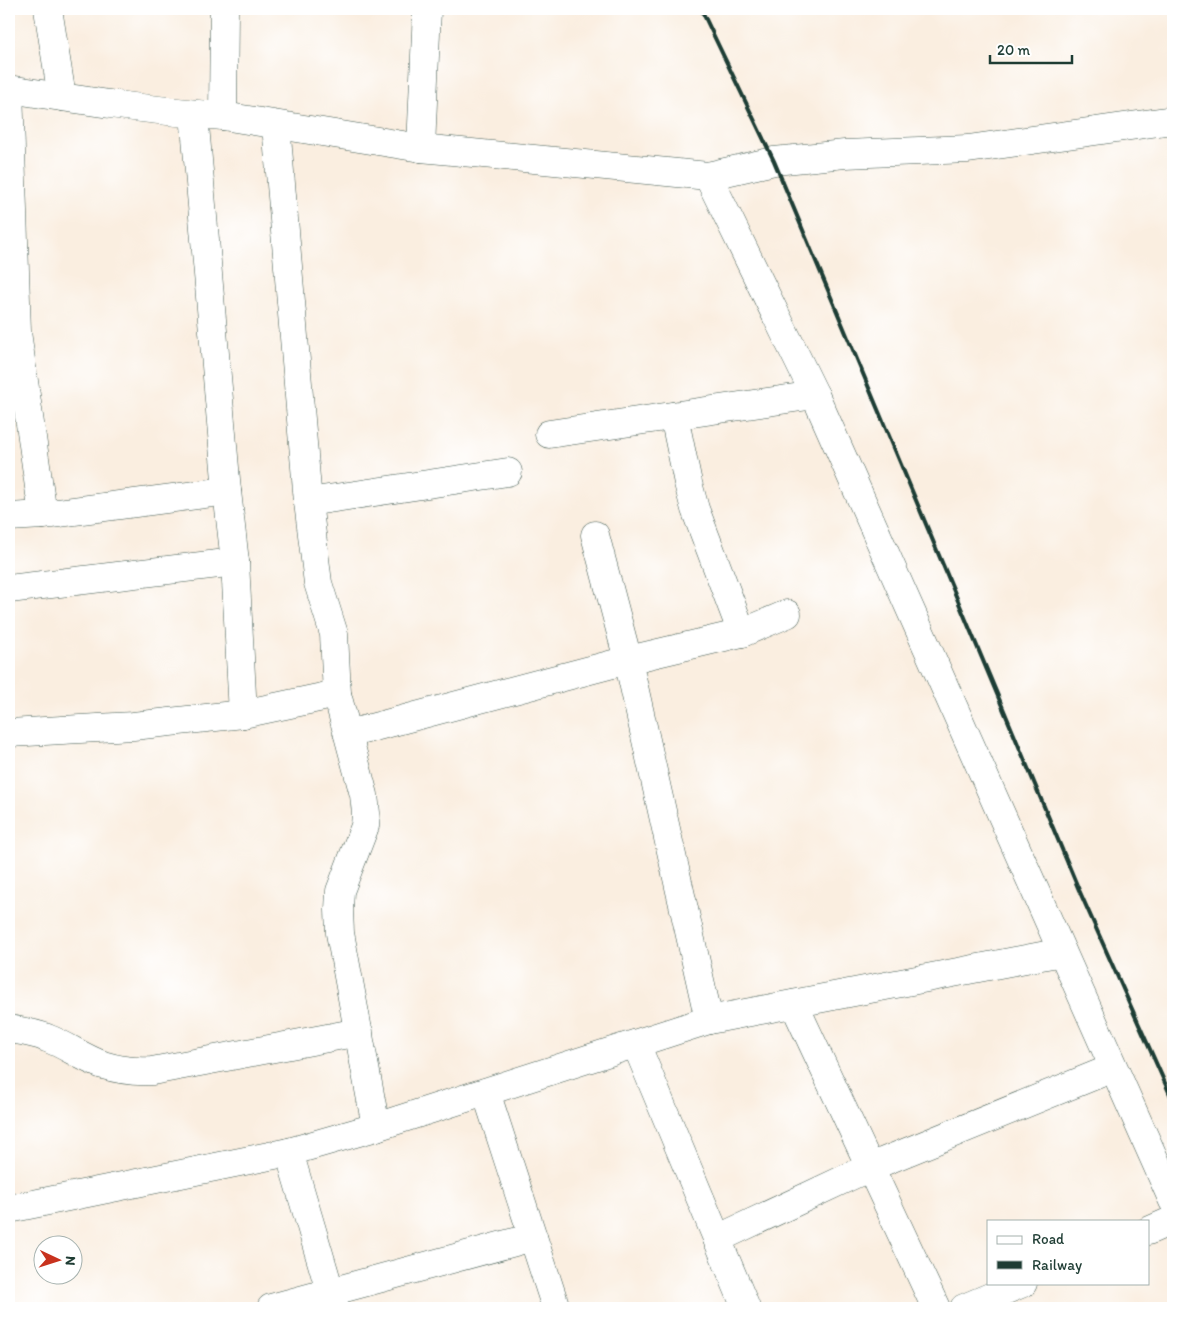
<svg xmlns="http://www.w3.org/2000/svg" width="1182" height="1317" font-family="Itim,sans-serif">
<rect width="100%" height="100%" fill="#fff"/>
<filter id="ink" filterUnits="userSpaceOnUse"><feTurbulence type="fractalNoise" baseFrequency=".02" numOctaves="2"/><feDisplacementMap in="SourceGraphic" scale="10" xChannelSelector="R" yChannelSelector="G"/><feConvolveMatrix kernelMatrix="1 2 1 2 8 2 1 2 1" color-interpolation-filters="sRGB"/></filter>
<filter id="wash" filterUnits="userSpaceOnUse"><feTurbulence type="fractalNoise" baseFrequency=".0096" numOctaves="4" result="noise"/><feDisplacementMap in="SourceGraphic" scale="20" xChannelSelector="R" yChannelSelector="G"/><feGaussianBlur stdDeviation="1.12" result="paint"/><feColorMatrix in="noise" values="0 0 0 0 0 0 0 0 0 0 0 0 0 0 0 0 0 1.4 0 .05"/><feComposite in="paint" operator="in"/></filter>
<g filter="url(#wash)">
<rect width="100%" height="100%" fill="#faeee0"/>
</g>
<g filter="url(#ink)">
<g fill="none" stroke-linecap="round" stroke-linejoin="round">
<g stroke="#40584e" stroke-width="29">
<g id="minor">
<path d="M48,9L62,97"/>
<path d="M9,89L17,332L43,515"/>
<path d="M194,114L227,491L235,562L243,714"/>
<path d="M223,116L224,9"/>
<path d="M276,125L308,502L318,583L334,634L337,694L364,795L366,813L365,826L340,891L339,910L340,933L376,1127"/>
<path d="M421,148L427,9"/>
<path d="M708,176L815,395L1173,1201"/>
<path d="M674,416L688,483L695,509L742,633"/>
<path d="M549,434L815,395"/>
<path d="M308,502L508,472"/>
<path d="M9,517L43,515L227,491"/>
<path d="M595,535L628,660L709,1020"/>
<path d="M9,589L235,562"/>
<path d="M9,733L133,726L243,714L337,694"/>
<path d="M348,734L628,660L742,633L787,614"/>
<path d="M794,1004L936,1308"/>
<path d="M9,1029C21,1031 35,1033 47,1038C66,1045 83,1058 103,1065C119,1070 135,1072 152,1071L359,1032"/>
<path d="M636,1044L746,1308"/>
<path d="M486,1092L556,1308"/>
<path d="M289,1152L335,1308"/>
<path d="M9,1209L289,1152L376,1127L709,1020L1062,952"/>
<path d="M1148,1231L1173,1220"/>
<path d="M717,1239L870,1167L1113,1068"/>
<path d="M271,1308L533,1237"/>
<path d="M964,1308L1023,1283"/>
</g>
</g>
<g stroke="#40584e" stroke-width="29">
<path id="tertiary" d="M9,89C80,100 151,111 223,116L421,148L708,176L774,161L845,154L968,149L1173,120"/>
</g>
<use href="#minor" stroke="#fff" stroke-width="28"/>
<use href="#tertiary" stroke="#fff" stroke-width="28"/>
<path stroke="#1f3d34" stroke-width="4" d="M701,9L774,161L1079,890L1173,1101"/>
</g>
</g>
<rect width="1182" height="1317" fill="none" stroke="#fff" stroke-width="30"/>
<rect x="987" y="1220" width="162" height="65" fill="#ffffff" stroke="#a5b1ae"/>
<rect x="997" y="1236" width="25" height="8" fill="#ffffff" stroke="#a5b1ae"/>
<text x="1032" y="1244" font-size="15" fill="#1f3d34">Road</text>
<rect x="997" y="1261" width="25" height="8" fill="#1f3d34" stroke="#a5b1ae"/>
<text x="1032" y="1270" font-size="15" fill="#1f3d34">Railway</text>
<g transform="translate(58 1260) rotate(94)"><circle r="24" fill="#ffffff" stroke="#a5b1ae"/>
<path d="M0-4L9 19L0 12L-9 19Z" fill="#c8321e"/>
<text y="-8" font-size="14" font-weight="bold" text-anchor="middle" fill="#1f3d34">N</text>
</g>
<path d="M990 55v8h82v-8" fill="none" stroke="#1f3d34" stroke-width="2.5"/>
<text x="997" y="55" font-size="15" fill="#1f3d34" stroke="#ffffff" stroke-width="4" paint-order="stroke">20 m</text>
</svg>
